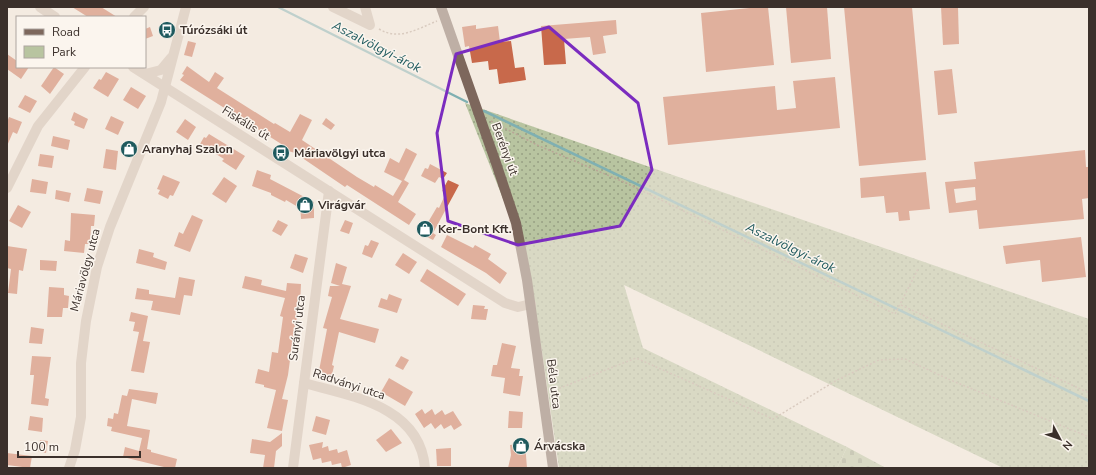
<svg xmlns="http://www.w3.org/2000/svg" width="1096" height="475" font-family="'Nunito Sans',sans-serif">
<defs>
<pattern id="green-dots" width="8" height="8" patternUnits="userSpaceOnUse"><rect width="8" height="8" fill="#b8c4a0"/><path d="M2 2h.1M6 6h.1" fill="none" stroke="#97a083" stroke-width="1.8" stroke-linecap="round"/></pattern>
<pattern id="cemetery-stones" width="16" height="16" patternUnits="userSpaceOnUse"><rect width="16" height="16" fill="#b8c4a0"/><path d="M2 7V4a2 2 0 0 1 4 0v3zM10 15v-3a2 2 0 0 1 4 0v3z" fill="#97a083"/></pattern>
</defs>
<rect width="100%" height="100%" fill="#f4ebe1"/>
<path fill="url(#green-dots)" d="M465,103L1089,319V468H1003L624,285L643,348L847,447L837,468H559L541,345L521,244Z"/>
<path fill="url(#cemetery-stones)" d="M847,447L886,468H837Z"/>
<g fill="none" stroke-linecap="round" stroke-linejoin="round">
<g stroke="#7fb0b2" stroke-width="2.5">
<path d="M278,7L467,102"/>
<path d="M484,111L1089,401"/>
</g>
</g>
<g fill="#c8694b" fill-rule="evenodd">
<path d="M72,7H101L117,17H88Z"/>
<path d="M759,7H768L774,65L706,72L701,13Z"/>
<path d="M786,7H827L831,59L791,63Z"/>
<path d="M844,7H912L926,160L859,166Z"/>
<path d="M941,7H958L959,44L943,45Z"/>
<path d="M616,20L617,34L603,36L606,53L593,55L590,37L564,39L566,64L544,65L541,26Z"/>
<path d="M476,25V29L498,26L500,42L511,41L515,68L524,67L526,80L499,84L497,69L489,70L488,61L472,63L469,46L465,47L462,27Z"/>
<path d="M150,27L153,36L145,39V29Z"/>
<path d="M188,41L196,43L192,57L184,55Z"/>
<path d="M7,54L17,61V67H29L21,79L7,69Z"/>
<path d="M187,66L209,82L215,72L224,78L217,88L274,124L275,123L290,132L300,114L312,120L302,140L357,177L374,187L375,185L393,196L402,181L384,172L390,158L399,163L406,148L417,154L404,180L409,183L398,202L416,214L409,225L347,185L345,187L295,153L285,150L286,147L180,80L184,75L182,74Z"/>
<path d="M54,67L64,74L50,94L41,86Z"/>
<path d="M952,69L957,113L938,115L934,71Z"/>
<path d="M106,72L119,79L108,97L93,88L99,79L101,80Z"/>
<path d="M835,77L840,128L668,145L663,97L775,86L777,110L796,108L793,81Z"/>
<path d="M131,87L146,96L138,109L123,100Z"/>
<path d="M25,95L37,101L30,113L18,107Z"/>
<path d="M74,112L88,119L84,129L74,125L75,122L71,120Z"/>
<path d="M111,116L124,122L118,135L105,129Z"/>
<path d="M9,117L22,122L17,134L13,132L7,146V122Z"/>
<path d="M326,118L335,125L331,130L322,124Z"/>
<path d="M185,119L196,127L188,140L176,132Z"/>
<path d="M209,134L245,156L236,170L222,161L224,159L200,144L204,137L206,138Z"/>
<path d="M53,136L70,140L68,150L51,146Z"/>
<path d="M106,149L118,151L116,170L103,168Z"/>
<path d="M1085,150L1086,167H1089V198L1082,199L1084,219L979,229L977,210L949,213L945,182L976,179L974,162ZM975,187L976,200L956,203L954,189Z"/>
<path d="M40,154L54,156L52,168L38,166Z"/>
<path d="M430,164L447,173L443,179L439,177L435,183L421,176L425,168L428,169Z"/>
<path d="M257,170L271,175L270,179L314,202V218L301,219L300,202L298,207L286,200L285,202L271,195V193L252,186Z"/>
<path d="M926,172L930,209L909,211L910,220L899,221L898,212L886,213L884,196L861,198L860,178Z"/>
<path d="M163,175L180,182L173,196L170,195L168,199L158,194L160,190L157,189Z"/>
<path d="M224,177L237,186L226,203L212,194Z"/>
<path d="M32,179L48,182L46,194L30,192Z"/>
<path d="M448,180L459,185L433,233L436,235L433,240L419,233L425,223L427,224L437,207L439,208L446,193L442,191Z"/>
<path d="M87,188L103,191L100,204L84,201Z"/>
<path d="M56,190L71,193L69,202L55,199Z"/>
<path d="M18,205L31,212L22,228L9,221Z"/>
<path d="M71,213L95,215L94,226H91L90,244H85L84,253L64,251L65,240L70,241Z"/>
<path d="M192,215L203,220L190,252L174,246L179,232L183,234Z"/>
<path d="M278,220L288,225L281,236L272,231Z"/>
<path d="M345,220L353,223L349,234L340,231Z"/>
<path d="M447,235L473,248L475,245L491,254L488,259L507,273L500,284L486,273L441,247Z"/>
<path d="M1081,237L1086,277L1042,282L1040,260L1006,264L1003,246Z"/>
<path d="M371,240L379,243L372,258L362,254L365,245L368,246Z"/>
<path d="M7,246L27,249L23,271L19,270L17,294L8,293L11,269L7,268Z"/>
<path d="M139,249L154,253L153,257L167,262L165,270L136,263Z"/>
<path d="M403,253L417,262L409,274L395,265Z"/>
<path d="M295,254L308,258L303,273L290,268Z"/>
<path d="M40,260L57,261L56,271L40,270Z"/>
<path d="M336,263L347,267L342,284L351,286L340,319L379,329L375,343L339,332L332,365L334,366L331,379L318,376L327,329L323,328L332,297L328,296L330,286H340L331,283Z"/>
<path d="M427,269L466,294L458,306L420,281Z"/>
<path d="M245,276L262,280L261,285L286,291L287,283L301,284L300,305L294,330H296L294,346L292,345L288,375L282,399L288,400L282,431L267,428L276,390L264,387V385L255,383L258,369L269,372L272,352L278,353L283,317L280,316L285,298L242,288Z"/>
<path d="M179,277L195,280L192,296L184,295L180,315L151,310L153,301L135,299L137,288L149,290V294L175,298Z"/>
<path d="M49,287L64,288V295L69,296L68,308H63L62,317H47Z"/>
<path d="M389,294L402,299L397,313L378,307L381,298L387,300Z"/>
<path d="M473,305L485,306L484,309H488L486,320L471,319Z"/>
<path d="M131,312L148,316L143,341L150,342L144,373L131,371L139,332L133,331L135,322L129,321Z"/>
<path d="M31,327L44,329L42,344L29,343Z"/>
<path d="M502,343L516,346L511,368L520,369L519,376H523L520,396L503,393L505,378L491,376L493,365H497Z"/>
<path d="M32,356L51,357L45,398L49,399L48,406L31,404L34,375H30Z"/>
<path d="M401,356L409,360L403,370L395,366Z"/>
<path d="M389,378L413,392L405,406L381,392Z"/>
<path d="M129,389L158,393L156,404L132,399L127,426L150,430L147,449L151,450V452L177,459L175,468H168L123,457L125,447L139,451L142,438L111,431L112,427L107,426L108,418L113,419L114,413L118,414L122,395L127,396Z"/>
<path d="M422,409L425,414L432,409L435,415L442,410L445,415L453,411L462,425L454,430L451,425L444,429L441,424L435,429L431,423L424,428L415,414Z"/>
<path d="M509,411L523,412L522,428H508Z"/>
<path d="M30,416L43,418L42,432L28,430Z"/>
<path d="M316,416L330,420L326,435L312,431Z"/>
<path d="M391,429L402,443L386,452L376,440Z"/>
<path d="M282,433V446L276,451L274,468H263L265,455L250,453L252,439L270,442Z"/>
<path d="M40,440L48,441L46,453L38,451Z"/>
<path d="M323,442L322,448L328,446L329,451L337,449L338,453L347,450L351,465L342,468L341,463L332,465L331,461L322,463L321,458L313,460L309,445Z"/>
<path d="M525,443L527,468H508L511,455L510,445Z"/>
<path d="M451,448V466H437L436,449Z"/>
<path d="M7,453L32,456L30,468L7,465Z"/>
</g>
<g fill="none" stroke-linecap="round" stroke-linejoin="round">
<g stroke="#b9a596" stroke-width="1.5" stroke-dasharray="2 2" stroke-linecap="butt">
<path d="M379,29C399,41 417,29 437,21"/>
<path d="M491,121L537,145L626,183L895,314L918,269"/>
<path d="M901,305L1089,393"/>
<path d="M551,388H560L636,358L773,419L837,380L879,360L905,359L948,379L1089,437"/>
</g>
<g stroke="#cdbbac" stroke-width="10">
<path d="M40,7L55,17"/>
<path d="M333,7L370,25L365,7"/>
<path d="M134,17L144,7"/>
<path d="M133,67L505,303L518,307L531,304"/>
<path d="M145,74L161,70L171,58"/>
<path d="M7,188L38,126L85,67"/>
<path d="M304,383C351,396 420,406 425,468"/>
<path d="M69,468L75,450L81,417V363L86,321L97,267L110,227L161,102L186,7"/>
<path d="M293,468L329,191"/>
</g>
<path stroke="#7d675c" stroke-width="10" d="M441,7L496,163L516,223L527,280L553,468"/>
</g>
<path d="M0 0H1096V475H0ZM549,27L638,103L652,170L620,226L518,245L448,221L437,133L456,54Z" fill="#f4ebe1" fill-opacity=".55" fill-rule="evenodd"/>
<path fill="none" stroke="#7b2cbf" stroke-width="3" stroke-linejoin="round" d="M549,27L638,103L652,170L620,226L518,245L448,221L437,133L456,54Z"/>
<defs>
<g id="bus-disc" transform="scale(0.9)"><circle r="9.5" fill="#1f5a5e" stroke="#fbf5ee"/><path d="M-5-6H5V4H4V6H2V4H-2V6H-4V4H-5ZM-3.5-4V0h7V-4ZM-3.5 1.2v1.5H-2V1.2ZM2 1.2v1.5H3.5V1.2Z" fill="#fff"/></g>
<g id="shop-disc" transform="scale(0.9)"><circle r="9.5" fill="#1f5a5e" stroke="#fbf5ee"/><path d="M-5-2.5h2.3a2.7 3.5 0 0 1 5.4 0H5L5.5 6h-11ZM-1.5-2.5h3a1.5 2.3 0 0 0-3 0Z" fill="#fff"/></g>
</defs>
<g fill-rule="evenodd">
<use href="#bus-disc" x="167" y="30"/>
<use href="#shop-disc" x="129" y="149"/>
<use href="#bus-disc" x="281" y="153"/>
<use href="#shop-disc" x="305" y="205"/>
<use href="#shop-disc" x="425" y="229"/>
<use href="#shop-disc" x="521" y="446"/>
</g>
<g text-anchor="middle" stroke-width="3" stroke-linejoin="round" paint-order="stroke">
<g font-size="12" font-weight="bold" fill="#3b302b" stroke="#fbf5ee" text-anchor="start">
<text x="180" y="34">Túrózsáki út</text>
<text x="142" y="153">Aranyhaj Szalon</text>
<text x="294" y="157">Máriavölgyi utca</text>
<text x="318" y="209">Virágvár</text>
<text x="438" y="233">Ker-Bont Kft.</text>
<text x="534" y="450">Árvácska</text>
</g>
<g font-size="12" fill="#3b302b" stroke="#fbf5ee">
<text transform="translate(246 123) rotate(32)" y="4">Fiskális út</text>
<text transform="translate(505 149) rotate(70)" y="4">Berényi út</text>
<text transform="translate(85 270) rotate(-75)" y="4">Máriavölgy utca</text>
<text transform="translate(297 328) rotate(-83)" y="4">Surányi utca</text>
<text transform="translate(349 384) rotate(18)" y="4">Radványi utca</text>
<text transform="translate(554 384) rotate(83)" y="4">Béla utca</text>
</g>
<g font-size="13" font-style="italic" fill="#1f5a5e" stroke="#fbf5ee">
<text transform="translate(377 46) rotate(27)" y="5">Aszalvölgyi-árok</text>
<text transform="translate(791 247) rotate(26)" y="5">Aszalvölgyi-árok</text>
</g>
</g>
<rect width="1096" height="475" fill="none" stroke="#3b302b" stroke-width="16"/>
<rect x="16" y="16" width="130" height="52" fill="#fbf5ee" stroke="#aea6a0"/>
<rect x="24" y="29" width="20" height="6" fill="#7d675c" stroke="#aea6a0"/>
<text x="52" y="36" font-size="12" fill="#3b302b">Road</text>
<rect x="24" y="46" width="20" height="12" fill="#b8c4a0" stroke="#aea6a0"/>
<text x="52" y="56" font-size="12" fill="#3b302b">Park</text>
<g transform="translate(1060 439) rotate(131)" stroke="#fbf5ee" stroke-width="3" paint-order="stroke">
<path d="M0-3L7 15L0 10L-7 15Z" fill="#3b302b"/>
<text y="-6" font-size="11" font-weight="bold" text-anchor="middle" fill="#3b302b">N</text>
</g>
<path d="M18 451v6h122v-6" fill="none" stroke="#3b302b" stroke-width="2"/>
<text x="24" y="451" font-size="12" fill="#3b302b" stroke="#fbf5ee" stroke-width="3" paint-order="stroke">100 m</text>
</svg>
